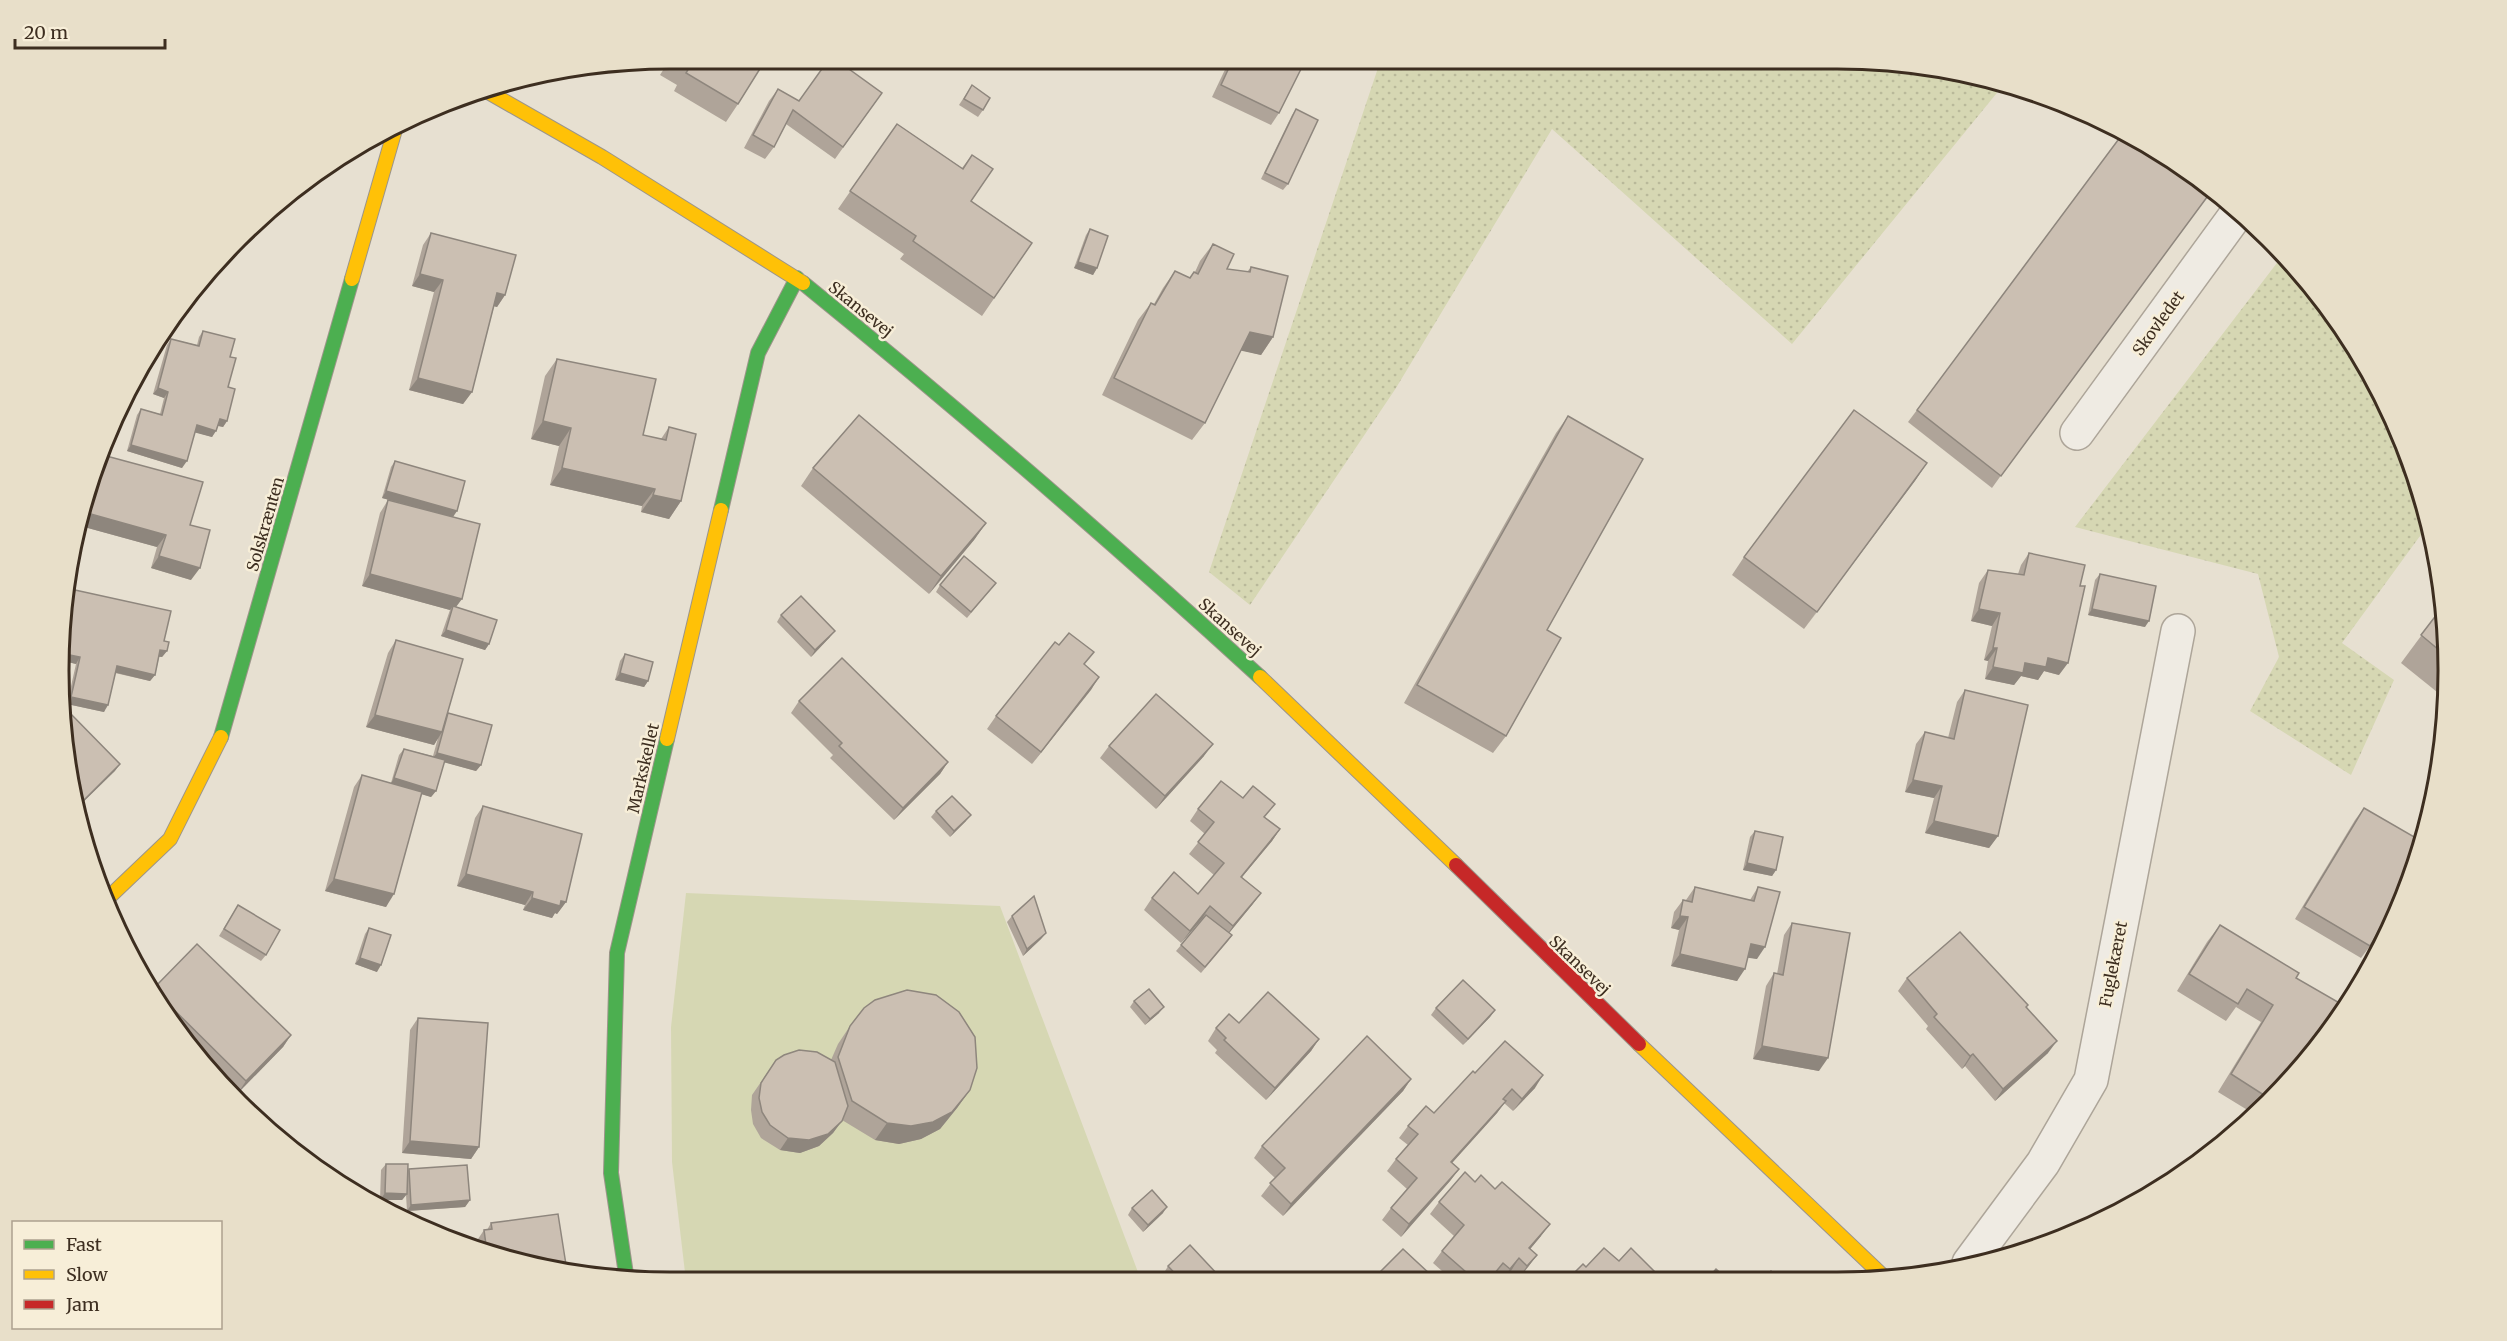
<svg xmlns="http://www.w3.org/2000/svg" width="2507" height="1341" font-family="Merriweather,serif">
<defs>
<pattern id="park-dots" width="8" height="8" patternUnits="userSpaceOnUse" patternTransform="scale(1.5)"><rect width="8" height="8" fill="#d6d7b3"/><path d="M2 2h.1M6 6h.1" fill="none" stroke="#b9b99a" stroke-width="1.8" stroke-linecap="round"/></pattern>
</defs>
<rect width="100%" height="100%" fill="#e7e0d1"/>
<path fill="#d6d7b3" d="M686,893L1000,906L1141,1280L686,1281L672,1162L671,1027Z"/>
<g fill="url(#park-dots)">
<path d="M1381,59L1876,60L2005,83L1792,344L1552,129L1396,388L1250,605L1209,572Z"/>
<path d="M2283,255L2297,267L2367,365L2416,474L2428,525L2342,643L2394,680L2351,775L2250,711L2279,657L2258,574L2075,527Z"/>
</g>
<g fill="none" stroke-linecap="round" stroke-linejoin="round">
<g stroke="#ada599" stroke-width="36">
<g id="street">
<path d="M2077,433L2238,212"/>
<path d="M1969,1263L2043,1163L2091,1080L2178,631"/>
</g>
</g>
<g stroke="#9c958a" stroke-width="16">
<g id="fast">
<path d="M803,283C961,411 1111,541 1260,677"/>
<path d="M721,510L758,353L797,278"/>
<path d="M221,737L352,279"/>
<path d="M627,1281L611,1173L617,953L667,739"/>
</g>
</g>
<g stroke="#9c958a" stroke-width="16">
<g id="slow">
<path d="M483,89L602,157L803,283"/>
<path d="M352,279L396,126"/>
<path d="M1260,677L1456,865"/>
<path d="M667,739L721,510"/>
<path d="M106,900L170,839L221,737"/>
<path d="M1639,1044L1884,1277"/>
</g>
</g>
<g stroke="#9c958a" stroke-width="16">
<path id="jam" d="M1456,865L1639,1044"/>
</g>
<use href="#street" stroke="#efebe3" stroke-width="33"/>
<use href="#fast" stroke="#4caf50" stroke-width="14"/>
<use href="#slow" stroke="#ffc107" stroke-width="14"/>
<use href="#jam" stroke="#c62828" stroke-width="14"/>
</g>
<g fill="#afa499">
<path d="M670,59H766L738,104L726,122L674,91L677,85L660,75Z"/>
<path d="M1230,59H1306L1279,113L1271,125L1212,97Z"/>
<path d="M659,60L652,70L638,62Z"/>
<path d="M972,85L983,110L978,117L959,105Z"/>
<path d="M778,89L799,101L882,93L835,159L786,124L774,147L765,159L744,148L769,101Z"/>
<path d="M1296,109L1288,184L1283,190L1261,179L1292,115Z"/>
<path d="M897,124L962,168L972,155L971,201L1032,243L982,316L900,259L904,254L838,209Z"/>
<path d="M2209,185L1992,488L1908,422L1917,410Z"/>
<path d="M1090,229L1097,268L1093,275L1074,268L1086,235Z"/>
<path d="M431,233L505,295L497,307L494,306L472,392L463,404L409,390L434,292L412,286L423,245Z"/>
<path d="M1213,244L1227,269L1247,272L1251,267L1273,337L1261,355L1241,350L1205,423L1192,440L1102,395L1138,320L1151,303L1154,304L1163,288L1175,271L1189,278L1194,272H1195L1200,261Z"/>
<path d="M203,331L230,357L228,387L227,421L223,427L218,426L212,437L195,432L182,468L127,451L137,415L141,409L160,414L164,398L153,394L167,345L171,339L197,345L199,337Z"/>
<path d="M557,359L643,435L661,439L669,427L681,501L669,519L641,512L642,506L550,485L559,446L531,439L545,376Z"/>
<path d="M1568,416L1547,630L1506,736L1493,753L1404,703L1556,433Z"/>
<path d="M395,461L453,517L456,607L489,644L485,650L441,636L450,610L362,586L380,513L388,500L429,511L382,498L391,467Z"/>
<path d="M1927,463L1804,629L1732,575L1744,557Z"/>
<path d="M813,468L986,523L974,540L929,594L801,486Z"/>
<path d="M77,525H190L191,580L151,568L157,547Z"/>
<path d="M2029,553L2059,675L2044,671L2038,680L2021,676L2014,685L1985,679L1988,661L1984,660L1992,626L1971,621L1979,583L1988,570L2018,574L2021,565Z"/>
<path d="M2100,574L2145,627L2088,615L2095,580Z"/>
<path d="M940,585L991,589L967,618L936,592Z"/>
<path d="M75,590L164,641L167,651L162,657H159L155,675L150,681L115,673L104,712L67,704L76,664L60,660V642L71,596Z"/>
<path d="M2444,605L2447,700L2401,663Z"/>
<path d="M781,615L830,637L811,657L777,622Z"/>
<path d="M396,640L447,714L481,765L476,771L444,762L436,791L431,797L422,794L386,907L325,891L354,787L362,775L391,783L399,755L404,749L433,756L438,738L434,745L366,727L388,653Z"/>
<path d="M1059,645L1099,677L1032,764L987,729L996,716Z"/>
<path d="M625,654L648,681L644,687L615,680L620,661Z"/>
<path d="M1965,690L1998,836L1989,848L1925,833L1934,798L1905,792L1916,744L1925,732L1948,738L1957,702Z"/>
<path d="M799,701L948,762L940,774L894,820L830,758L833,755L791,713Z"/>
<path d="M1109,746L1204,756L1156,809L1100,758Z"/>
<path d="M483,806L566,902L557,914L555,913L552,918L523,910L525,905L457,886L475,818Z"/>
<path d="M2364,808L2370,946L2361,958L2295,919L2355,820Z"/>
<path d="M1198,809L1265,817L1280,829L1272,841L1242,877L1261,893L1252,905L1229,933L1232,935L1228,941L1201,973L1176,951L1203,919H1202L1181,943L1144,910L1152,898L1198,894L1214,875L1189,854L1205,834L1190,821Z"/>
<path d="M936,811L966,821L950,837L931,817Z"/>
<path d="M1755,831L1776,870L1772,876L1743,870L1750,837Z"/>
<path d="M1695,887L1750,900L1758,887L1757,959L1748,957L1737,981L1671,966L1679,930L1671,928L1674,912L1683,900H1686Z"/>
<path d="M238,905L266,955L261,961L219,936Z"/>
<path d="M2395,914L2385,941L2377,954L2373,951Z"/>
<path d="M1012,916L1046,933L1041,939L1023,956L1007,922Z"/>
<path d="M1792,923L1819,1071L1753,1059L1766,986L1774,973L1777,974L1784,935Z"/>
<path d="M2220,925L2296,978L2297,1074L2254,1114L2218,1092L2261,1022L2236,1007L2226,1021L2177,991L2207,942Z"/>
<path d="M369,928L377,972L355,964L365,934Z"/>
<path d="M1907,978L2027,1007L2048,1053L1995,1101L1965,1066L1962,1069L1926,1029L1928,1026L1898,991Z"/>
<path d="M153,989L291,1035L283,1047L238,1093L195,1051L162,1011L151,992Z"/>
<path d="M1134,1001L1159,1013L1145,1025L1130,1007Z"/>
<path d="M1436,1008L1495,1010L1490,1017L1463,1045L1431,1015Z"/>
<path d="M418,1018L479,1147L471,1159L402,1153L410,1030Z"/>
<path d="M1239,1023L1319,1039L1311,1051L1266,1100L1215,1053L1217,1050L1208,1041L1216,1028Z"/>
<path d="M850,1026L970,1090L957,1108L940,1129L921,1139L899,1144L875,1140L842,1120L833,1133L819,1146L800,1153L780,1150L761,1138L753,1124L751,1110L752,1095L776,1060H831L838,1044Z"/>
<path d="M1475,1073L1535,1088L1513,1111L1504,1103L1497,1113L1452,1163L1459,1169L1450,1181L1401,1237L1382,1220L1391,1208L1407,1189L1387,1171L1396,1159L1408,1145L1399,1138L1408,1126L1434,1113Z"/>
<path d="M1411,1079L1403,1091L1283,1216L1261,1196L1275,1178L1254,1158L1262,1146Z"/>
<path d="M386,1164L407,1172L409,1169L470,1200L465,1207L407,1211L406,1195L402,1200H380L381,1170Z"/>
<path d="M1475,1182L1541,1236L1530,1249L1537,1255L1528,1267L1519,1278L1511,1271L1504,1278L1498,1279L1495,1275L1492,1279H1451L1433,1263L1442,1251L1454,1236L1430,1214L1439,1202Z"/>
<path d="M1132,1208L1163,1213L1143,1232L1128,1215Z"/>
<path d="M491,1223L512,1262L476,1248V1242L484,1230H487Z"/>
<path d="M1168,1266L1217,1279L1170,1280L1164,1273Z"/>
<path d="M1380,1272L1431,1275L1428,1279H1376Z"/>
</g>
<g fill="#8e867d">
<path d="M267,214L270,215L261,227L255,225Z"/>
<path d="M1078,262L1097,268L1093,275L1074,268Z"/>
<path d="M420,274L443,280L434,292L412,286Z"/>
<path d="M497,293L505,295L497,307L489,305Z"/>
<path d="M1250,332L1273,337L1261,355L1238,350Z"/>
<path d="M418,378L472,392L463,404L409,390Z"/>
<path d="M158,388L168,392L164,398L153,394Z"/>
<path d="M220,419L227,421L223,427L215,425Z"/>
<path d="M543,421L571,428L559,446L531,439Z"/>
<path d="M197,425L216,431L212,437L193,432Z"/>
<path d="M131,445L187,461L182,468L127,451Z"/>
<path d="M1927,463L1915,481L1804,629L1817,612Z"/>
<path d="M562,468L655,489L642,506L550,485Z"/>
<path d="M386,491L457,511L453,517L382,498Z"/>
<path d="M653,495L681,501L669,519L641,512Z"/>
<path d="M80,511L166,535L157,547L77,525Z"/>
<path d="M986,523L974,540L929,594L941,576Z"/>
<path d="M159,556L200,568L191,580L151,568Z"/>
<path d="M370,574L462,599L453,611V606L450,610L362,586Z"/>
<path d="M1979,609L2000,613L1992,626L1971,621Z"/>
<path d="M2092,609L2149,621L2145,627L2088,615Z"/>
<path d="M446,630L489,644L485,650L441,636Z"/>
<path d="M835,631L830,637L811,657L815,650Z"/>
<path d="M1993,648H1997L1988,661L1984,660Z"/>
<path d="M160,650L167,651L162,657L156,656Z"/>
<path d="M60,653L80,657L76,664L60,660Z"/>
<path d="M2048,658L2068,663L2059,675L2044,671L2038,680L2021,676L2014,685L1985,679L1993,667L2025,663Z"/>
<path d="M117,666L155,675L150,681L113,672Z"/>
<path d="M620,673L648,681L644,687L615,680Z"/>
<path d="M1099,677L1091,690L1032,764L1041,752Z"/>
<path d="M71,697L108,705L104,712L67,704Z"/>
<path d="M375,715L442,732L434,745L366,727Z"/>
<path d="M1213,744L1204,756L1156,809L1165,796Z"/>
<path d="M437,753L481,765L476,771L432,759Z"/>
<path d="M948,762L940,774L894,820L903,808Z"/>
<path d="M120,764L115,771L76,809V808Z"/>
<path d="M394,778L436,791L431,797L390,785Z"/>
<path d="M1913,780L1942,786L1934,798L1905,792Z"/>
<path d="M971,815L966,821L950,837L954,831Z"/>
<path d="M1934,821L1998,836L1989,848L1925,833Z"/>
<path d="M1280,829L1272,841L1232,889L1241,877Z"/>
<path d="M1747,863L1776,870L1772,876L1743,870Z"/>
<path d="M466,874L533,892L525,905L457,886Z"/>
<path d="M334,879L394,894L386,907L325,891Z"/>
<path d="M1261,893L1252,905L1225,938L1233,926Z"/>
<path d="M532,898L561,901L566,902L557,914L555,913L552,918L523,910Z"/>
<path d="M1210,906L1202,919L1181,943L1190,931Z"/>
<path d="M1680,916L1688,917L1679,930L1671,928Z"/>
<path d="M1046,933L1041,939L1023,956L1027,949Z"/>
<path d="M1751,944L1765,947L1757,959L1742,957Z"/>
<path d="M1680,954L1745,969L1737,981L1671,966Z"/>
<path d="M360,958L381,965L377,972L355,964Z"/>
<path d="M1164,1007L1159,1013L1145,1025L1150,1019Z"/>
<path d="M1495,1010L1490,1017L1463,1045L1468,1039Z"/>
<path d="M291,1035L283,1047L238,1093L246,1081Z"/>
<path d="M1319,1039L1311,1051L1266,1100L1275,1088Z"/>
<path d="M2057,1041L2048,1053L1995,1101L2003,1089Z"/>
<path d="M1762,1046L1828,1058L1819,1071L1753,1059Z"/>
<path d="M1973,1054L1965,1066L1962,1069L1970,1056Z"/>
<path d="M1543,1075L1535,1088L1513,1111L1522,1099Z"/>
<path d="M1411,1079L1403,1091L1283,1216L1291,1204Z"/>
<path d="M970,1090L957,1108L940,1129L921,1139L899,1144L875,1140L887,1123Z"/>
<path d="M1506,1101L1497,1113L1442,1174L1451,1162Z"/>
<path d="M842,1121L833,1133L819,1146L800,1153L780,1150L788,1138Z"/>
<path d="M410,1141L479,1147L471,1159L402,1153Z"/>
<path d="M1459,1169L1450,1181L1401,1237L1409,1224Z"/>
<path d="M385,1193L407,1194L402,1200H380Z"/>
<path d="M470,1200L465,1207L407,1211L411,1205Z"/>
<path d="M1167,1207L1163,1213L1143,1232L1148,1225Z"/>
<path d="M1550,1224L1541,1236L1521,1260L1529,1248Z"/>
<path d="M1537,1255L1528,1267L1519,1278L1527,1266Z"/>
<path d="M1519,1258L1511,1271L1503,1278L1510,1269Z"/>
</g>
<g fill="#cbbfb2" stroke="#8e867d" stroke-width="1.5">
<path d="M673,58L766,59L738,104L686,73L689,68Z"/>
<path d="M829,59H835L882,93L843,147L793,110L774,147L753,135L778,89L799,101Z"/>
<path d="M1233,59H1306L1279,113L1221,85Z"/>
<path d="M972,85L990,98L983,110L964,99Z"/>
<path d="M1296,109L1318,120L1288,184L1265,173Z"/>
<path d="M897,124L963,169L972,155L993,169L971,201L1032,243L994,298L913,241L916,236L850,191Z"/>
<path d="M2124,132L2209,185L2213,189L2001,476L1917,410Z"/>
<path d="M1090,229L1108,236L1097,268L1078,262Z"/>
<path d="M431,233L516,255L505,295L497,293L472,392L418,378L443,280L420,274Z"/>
<path d="M1213,244L1234,254L1227,269L1250,272L1251,267L1288,276L1273,337L1250,332L1205,423L1114,378L1151,303L1155,305L1175,271L1190,278L1194,272L1198,274Z"/>
<path d="M203,331L235,339L230,357L236,358L228,387L235,389L227,421L220,419L216,431L197,425L187,461L131,445L141,409L162,415L168,392L158,388L171,339L199,346Z"/>
<path d="M557,359L656,379L643,435L666,440L669,427L696,434L681,501L653,495L655,489L562,468L571,428L543,421Z"/>
<path d="M1854,410L1927,463L1817,612L1744,557Z"/>
<path d="M859,415L986,523L941,576L813,468Z"/>
<path d="M1568,416L1643,459L1547,630L1561,638L1506,736L1417,685Z"/>
<path d="M99,454L203,482L190,525L210,530L200,568L159,556L166,535L80,511Z"/>
<path d="M395,461L465,481L457,511L386,491Z"/>
<path d="M388,500L480,524L462,599L370,574Z"/>
<path d="M2029,553L2085,565L2080,586H2085L2068,663L2048,658L2046,667L2025,663L2023,673L1993,667L1997,648H1993L2000,613L1979,609L1988,570L2024,575Z"/>
<path d="M964,556L996,583L971,612L940,585Z"/>
<path d="M2100,574L2156,586L2149,621L2092,609Z"/>
<path d="M75,590L171,611L164,641L169,642L167,651L160,650L155,675L117,666L108,705L71,697L80,657L60,653Z"/>
<path d="M801,596L835,631L815,650L781,615Z"/>
<path d="M2444,605L2445,655L2421,635Z"/>
<path d="M453,606L497,620L489,644L446,630Z"/>
<path d="M1069,633L1094,652L1084,664L1099,677L1041,752L996,716L1055,642L1059,645Z"/>
<path d="M396,640L463,659L442,732L375,715Z"/>
<path d="M625,654L653,662L648,681L620,673Z"/>
<path d="M842,658L948,762L903,808L839,746L842,743L799,701Z"/>
<path d="M1965,690L2028,705L1998,836L1934,821L1942,786L1913,780L1925,732L1954,739Z"/>
<path d="M1156,694L1213,744L1165,796L1109,746Z"/>
<path d="M68,711L120,764L76,808L61,719Z"/>
<path d="M448,713L492,725L481,765L437,753Z"/>
<path d="M404,749L445,760L436,791L394,778Z"/>
<path d="M362,775L422,792L394,894L334,879Z"/>
<path d="M1221,781L1243,798L1253,786L1275,804L1264,817L1280,829L1241,877L1261,893L1233,926L1210,906L1190,931L1152,898L1174,872L1198,894L1224,863L1198,842L1214,822L1198,809Z"/>
<path d="M952,796L971,815L954,831L936,811Z"/>
<path d="M483,806L582,834L566,902L561,901L560,906L532,898L533,892L466,874Z"/>
<path d="M2364,808L2423,842L2406,886L2370,946L2304,907Z"/>
<path d="M1755,831L1783,837L1776,870L1747,863Z"/>
<path d="M1695,887L1754,901L1758,887L1780,892L1765,947L1751,944L1745,969L1680,954L1688,917L1680,916L1683,900L1692,902Z"/>
<path d="M1034,896L1046,933L1027,949L1012,916Z"/>
<path d="M238,905L280,930L266,955L224,929Z"/>
<path d="M1206,915L1232,935L1205,967L1181,945Z"/>
<path d="M2394,918L2385,941L2381,939Z"/>
<path d="M1792,923L1850,933L1828,1058L1762,1046L1774,973L1783,975Z"/>
<path d="M2220,925L2299,973L2296,978L2343,1005L2297,1074L2270,1099L2231,1074L2273,1005L2247,989L2238,1004L2189,974Z"/>
<path d="M369,928L391,935L381,965L360,958Z"/>
<path d="M1960,932L2028,1005L2026,1007L2057,1041L2003,1089L1973,1054L1970,1056L1934,1017L1937,1014L1907,978Z"/>
<path d="M197,944L291,1035L246,1081L153,989Z"/>
<path d="M1463,980L1495,1010L1468,1039L1436,1008Z"/>
<path d="M1149,989L1164,1007L1150,1019L1134,1001Z"/>
<path d="M907,990L936,995L959,1012L975,1037L977,1068L970,1090L952,1112L933,1122L911,1126L887,1123L852,1101L838,1057L850,1026L864,1008L875,1000Z"/>
<path d="M1268,992L1319,1039L1275,1088L1224,1040L1226,1038L1216,1028L1229,1014L1239,1023Z"/>
<path d="M418,1018L488,1023L479,1147L410,1141Z"/>
<path d="M1367,1036L1411,1079L1291,1204L1270,1183L1285,1168L1262,1146Z"/>
<path d="M1505,1041L1543,1075L1522,1099L1512,1089L1503,1099L1506,1101L1451,1162L1459,1169L1409,1224L1391,1208L1417,1178L1396,1159L1418,1134L1408,1126L1426,1106L1434,1113L1473,1071L1475,1073Z"/>
<path d="M799,1050L817,1052L835,1062L848,1106L842,1121L828,1134L809,1140L788,1138L770,1125L762,1112L759,1098L761,1083L776,1060L784,1055Z"/>
<path d="M2210,1150L2213,1152L2205,1159Z"/>
<path d="M386,1164H408L407,1194L385,1193Z"/>
<path d="M467,1165L470,1200L411,1205L409,1169Z"/>
<path d="M1465,1172L1475,1182L1481,1175L1495,1189L1502,1182L1550,1224L1529,1248L1537,1255L1527,1266L1519,1258L1510,1269L1503,1263L1490,1279H1474L1442,1251L1464,1225L1439,1202Z"/>
<path d="M1152,1190L1167,1207L1148,1225L1132,1208Z"/>
<path d="M558,1214L567,1271L512,1262L487,1252L484,1230L492,1229L491,1223Z"/>
<path d="M1190,1245L1219,1276L1216,1279L1181,1280L1168,1266Z"/>
<path d="M1604,1248L1619,1261L1631,1248L1661,1278H1569L1583,1264L1586,1267Z"/>
<path d="M1403,1249L1431,1275L1427,1279H1388L1380,1272Z"/>
<path d="M1716,1269L1726,1278H1708Z"/>
<path d="M1771,1271L1779,1278H1765Z"/>
</g>
<g text-anchor="middle" stroke-width="5" stroke-linejoin="round" paint-order="stroke">
<g font-size="16" fill="#3d2e20" stroke="#f7eed8">
<text transform="translate(861 309) rotate(39)" y="6">Skansevej</text>
<text transform="translate(2158 323) rotate(-54)" y="6">Skovledet</text>
<text transform="translate(265 524) rotate(-74)" y="6">Solskrænten</text>
<text transform="translate(1230 627) rotate(42)" y="6">Skansevej</text>
<text transform="translate(643 768) rotate(-77)" y="6">Markskellet</text>
<text transform="translate(2113 964) rotate(-79)" y="6">Fuglekæret</text>
<text transform="translate(1580 965) rotate(44)" y="6">Skansevej</text>
</g>
</g>
<path d="M0 0H2507V1341H0ZM670 69H1837A601 601 0 0 1 2438 670V671A601 601 0 0 1 1837 1272H670A601 601 0 0 1 69 671V670A601 601 0 0 1 670 69Z" fill="#e8dfc9" fill-rule="evenodd"/>
<path fill="none" stroke="#3d2e20" stroke-width="3" d="M670 69H1837A601 601 0 0 1 2438 670V671A601 601 0 0 1 1837 1272H670A601 601 0 0 1 69 671V670A601 601 0 0 1 670 69Z"/>
<rect x="12" y="1221" width="210" height="108" fill="#f7eed8" stroke="#ada18e" stroke-width="1.5"/>
<rect x="24" y="1240" width="30" height="9" fill="#4caf50" stroke="#ada18e" stroke-width="1.5"/>
<text x="66" y="1251" font-size="18" fill="#3d2e20">Fast</text>
<rect x="24" y="1270" width="30" height="9" fill="#ffc107" stroke="#ada18e" stroke-width="1.5"/>
<text x="66" y="1281" font-size="18" fill="#3d2e20">Slow</text>
<rect x="24" y="1300" width="30" height="9" fill="#c62828" stroke="#ada18e" stroke-width="1.5"/>
<text x="66" y="1311" font-size="18" fill="#3d2e20">Jam</text>
<path d="M15 39v9h150v-9" fill="none" stroke="#3d2e20" stroke-width="3"/>
<text x="24" y="39" font-size="18" fill="#3d2e20" stroke="#f7eed8" stroke-width="4.5" paint-order="stroke">20 m</text>
</svg>
